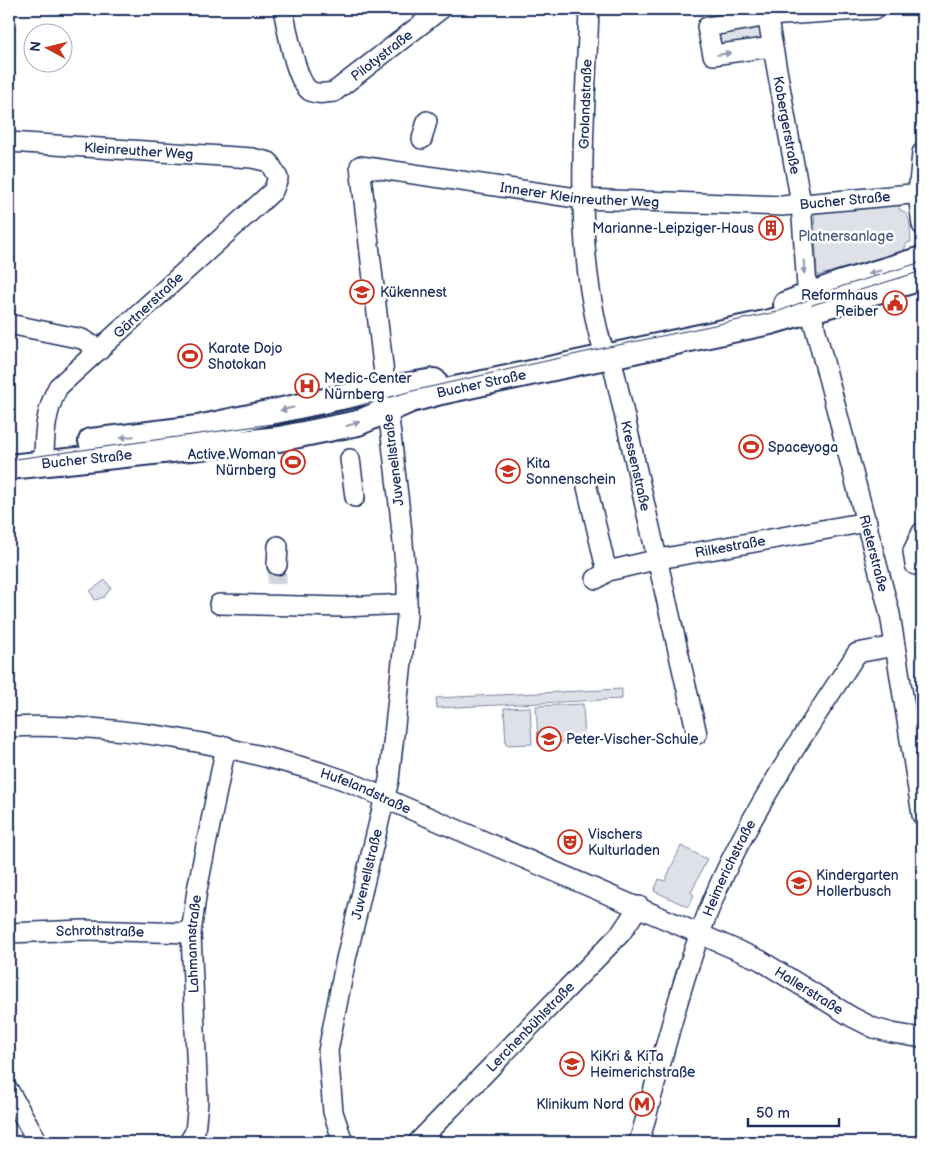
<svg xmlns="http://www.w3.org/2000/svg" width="931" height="1151" font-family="'Balsamiq Sans',sans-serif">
<rect width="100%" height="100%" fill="#fff"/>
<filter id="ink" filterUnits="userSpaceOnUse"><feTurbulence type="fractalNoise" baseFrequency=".02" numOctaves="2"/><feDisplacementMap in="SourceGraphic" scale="10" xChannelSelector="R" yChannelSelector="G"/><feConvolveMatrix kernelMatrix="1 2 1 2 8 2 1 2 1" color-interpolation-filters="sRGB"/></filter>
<g filter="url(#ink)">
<g fill="#dee1e7" stroke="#7c88a2">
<path d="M761,22L764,44L721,49L718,30Z"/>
<path d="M898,203L900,210C912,213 910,231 911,242L907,243L903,252L817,276L814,209Z"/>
<path d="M105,580L111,588L104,597L95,600L90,591Z"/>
<path d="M622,689V699L437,708L436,698Z"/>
<path d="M583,704L585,741L538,743L536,706Z"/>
<path d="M530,707L532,744L506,745L504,708Z"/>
<path d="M681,846L707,859L691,893L694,895L688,907L654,891L659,879L665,881Z"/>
</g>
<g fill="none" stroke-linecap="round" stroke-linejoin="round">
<path stroke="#d1d5df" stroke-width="19" stroke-dasharray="19 9" stroke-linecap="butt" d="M277,565V590"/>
<g stroke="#1b2f5e" stroke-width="22">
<g id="minor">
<path id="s1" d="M283,9C287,27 295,81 310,91C318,95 326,93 334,92L441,9"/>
<path id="s2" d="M589,9C586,102 576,197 590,290C593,307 596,326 601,342C603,350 610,354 613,365L697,734"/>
<path id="s3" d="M766,9L801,203L808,301L890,614L922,815"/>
<path d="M772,47L713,55L707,27L768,16L875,9"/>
<path d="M422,139L427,121"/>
<path id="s4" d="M9,142L252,158L269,162L278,178L273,191L58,387C45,412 44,436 44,463"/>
<path d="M922,153L918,194L922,225"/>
<path d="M9,324L82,339L100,350"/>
<path d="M350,459L355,497"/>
<path d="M587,487L604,560L608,571"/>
<path d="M922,532L913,551L915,565H922"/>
<path d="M277,565L278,546"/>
<path id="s5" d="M596,579L608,571L659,559L867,522"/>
<path d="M219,604L343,607L407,604"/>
<path id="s6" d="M9,727C98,723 187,737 273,759C311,769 349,779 384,798L760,960L852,1017L874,1028L892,1033L922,1038"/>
<path id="s7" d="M9,933L84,930L191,933"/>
<path d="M9,1091L38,1142"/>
<path id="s8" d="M189,1142L195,1132L198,1102L191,933L197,890L226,746"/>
<path id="s9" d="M343,1142L333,1112L328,1051L346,959L389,780L407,616V584L400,513L360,166L583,199L782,206L922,193"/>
<path id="s10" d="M418,1142L621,933L639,906"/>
<path id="s11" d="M639,1142C666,1049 686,952 729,864C765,790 812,722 857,653L895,646"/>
</g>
</g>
<g stroke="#1b2f5e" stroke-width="28">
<g id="major">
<path d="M786,304L839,284L922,259"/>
<path d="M91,441L198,428L367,392L434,381"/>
<path id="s12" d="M9,467L279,439L358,423L411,400L441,392L770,322L922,278"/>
</g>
</g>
<use href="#minor" stroke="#fff" stroke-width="19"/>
<use href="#major" stroke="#fff" stroke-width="24"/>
<g stroke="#1b2f5e" stroke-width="1">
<path d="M812,305L922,271"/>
<path d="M9,460L279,423L354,407L412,391L604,348L777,312L843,286L922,262"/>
</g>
</g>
<defs><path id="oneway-solid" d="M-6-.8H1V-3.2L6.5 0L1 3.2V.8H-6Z" transform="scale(1.25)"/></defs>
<g fill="#8d97ae">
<use href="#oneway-solid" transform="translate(724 54) rotate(-8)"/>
<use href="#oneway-solid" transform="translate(804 267) rotate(87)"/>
<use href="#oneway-solid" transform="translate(875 272) rotate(164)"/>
<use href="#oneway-solid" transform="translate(287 409) rotate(167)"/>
<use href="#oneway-solid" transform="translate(353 424) rotate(-17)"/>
<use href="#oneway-solid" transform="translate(127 437) rotate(173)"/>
</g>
</g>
<defs>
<g id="building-ring" transform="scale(1.25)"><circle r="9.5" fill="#fff" stroke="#c8321e" stroke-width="1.5"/><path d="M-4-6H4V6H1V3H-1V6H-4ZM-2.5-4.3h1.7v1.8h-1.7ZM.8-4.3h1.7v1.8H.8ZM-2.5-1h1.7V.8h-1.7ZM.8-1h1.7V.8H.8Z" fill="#c8321e"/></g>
<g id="school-ring" transform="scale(1.25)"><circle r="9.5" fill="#fff" stroke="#c8321e" stroke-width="1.5"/><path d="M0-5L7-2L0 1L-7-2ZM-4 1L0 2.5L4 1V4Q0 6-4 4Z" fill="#c8321e"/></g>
<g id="civic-ring" transform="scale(1.25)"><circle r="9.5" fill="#fff" stroke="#c8321e" stroke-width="1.5"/><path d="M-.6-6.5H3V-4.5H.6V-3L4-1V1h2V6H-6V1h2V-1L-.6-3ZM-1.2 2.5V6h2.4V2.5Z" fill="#c8321e"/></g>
<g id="stadium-ring" transform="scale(1.25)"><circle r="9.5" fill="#fff" stroke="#c8321e" stroke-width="1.5"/><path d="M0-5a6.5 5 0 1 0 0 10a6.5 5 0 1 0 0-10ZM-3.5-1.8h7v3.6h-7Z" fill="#c8321e"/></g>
<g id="hospital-ring" transform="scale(1.25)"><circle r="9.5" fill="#fff" stroke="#c8321e" stroke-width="1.5"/><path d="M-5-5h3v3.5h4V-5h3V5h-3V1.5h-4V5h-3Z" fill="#c8321e"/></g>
<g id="theatre-ring" transform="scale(1.25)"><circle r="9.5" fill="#fff" stroke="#c8321e" stroke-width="1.5"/><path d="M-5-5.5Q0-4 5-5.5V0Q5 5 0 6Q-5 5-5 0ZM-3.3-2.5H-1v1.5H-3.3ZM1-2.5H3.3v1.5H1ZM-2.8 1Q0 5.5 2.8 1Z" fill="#c8321e"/></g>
<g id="metro-ring" transform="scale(1.25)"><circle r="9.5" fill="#fff" stroke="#c8321e" stroke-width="1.5"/><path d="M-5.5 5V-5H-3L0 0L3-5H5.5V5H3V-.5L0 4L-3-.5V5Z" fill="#c8321e"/></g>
</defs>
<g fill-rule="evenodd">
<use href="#building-ring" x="771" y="228"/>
<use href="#school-ring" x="362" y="292"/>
<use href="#civic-ring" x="895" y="303"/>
<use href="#stadium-ring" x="190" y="356"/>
<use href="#hospital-ring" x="307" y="386"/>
<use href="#stadium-ring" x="751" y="447"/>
<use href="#stadium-ring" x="293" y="462"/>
<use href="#school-ring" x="508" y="471"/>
<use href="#school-ring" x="549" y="739"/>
<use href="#theatre-ring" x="570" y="842"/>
<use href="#school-ring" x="799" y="883"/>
<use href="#school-ring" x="572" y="1064"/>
<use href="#metro-ring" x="642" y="1104"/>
</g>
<g text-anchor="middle" stroke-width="5" stroke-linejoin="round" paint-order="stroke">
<g font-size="14" fill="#1b2f5e" stroke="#fff">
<text dy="5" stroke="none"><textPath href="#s1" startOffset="172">Pilotystraße</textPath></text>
<text transform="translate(585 104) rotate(-88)" y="5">Grolandstraße</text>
<text dy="5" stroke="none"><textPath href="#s3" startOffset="118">Kobergerstraße</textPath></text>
<text dy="5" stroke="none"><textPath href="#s4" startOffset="130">Kleinreuther Weg</textPath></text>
<text dy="5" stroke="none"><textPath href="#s9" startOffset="1210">Innerer Kleinreuther Weg</textPath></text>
<text dy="5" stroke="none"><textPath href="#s9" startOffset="1476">Bucher Straße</textPath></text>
<text transform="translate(148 305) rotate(-43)" y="5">Gärtnerstraße</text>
<text dy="5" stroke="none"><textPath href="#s12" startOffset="482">Bucher Straße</textPath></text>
<text dy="5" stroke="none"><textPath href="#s12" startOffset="78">Bucher Straße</textPath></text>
<text transform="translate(393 460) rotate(-97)" y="5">Juvenellstraße</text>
<text dy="5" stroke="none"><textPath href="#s2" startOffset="464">Kressenstraße</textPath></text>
<text dy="5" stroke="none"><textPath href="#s5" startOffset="139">Rilkestraße</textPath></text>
<text dy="5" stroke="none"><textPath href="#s3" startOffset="556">Rieterstraße</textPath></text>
<text dy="5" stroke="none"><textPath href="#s6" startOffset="365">Hufelandstraße</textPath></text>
<text dy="5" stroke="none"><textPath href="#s11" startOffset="289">Heimerichstraße</textPath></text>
<text dy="5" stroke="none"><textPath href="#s9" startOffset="274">Juvenellstraße</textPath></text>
<text dy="5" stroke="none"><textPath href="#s7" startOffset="91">Schrothstraße</textPath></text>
<text dy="5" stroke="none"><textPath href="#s8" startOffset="200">Lahmannstraße</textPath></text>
<text dy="5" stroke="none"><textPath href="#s6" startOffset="852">Hallerstraße</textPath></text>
<text dy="5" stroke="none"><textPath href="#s10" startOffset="161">Lerchenbühlstraße</textPath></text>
</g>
<g font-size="14" fill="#1b2f5e" stroke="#fff" text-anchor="start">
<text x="754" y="233" text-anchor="end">Marianne-Leipziger-Haus</text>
<text x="380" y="297">Kükennest</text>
<text x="878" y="300" text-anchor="end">Reformhaus<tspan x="878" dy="16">Reiber</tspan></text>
<text x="208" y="353">Karate Dojo<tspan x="208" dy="16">Shotokan</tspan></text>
<text x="324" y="383">Medic-Center<tspan x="324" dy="16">Nürnberg</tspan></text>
<text x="768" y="452">Spaceyoga</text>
<text x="276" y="459" text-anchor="end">Active Woman<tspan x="276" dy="16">Nürnberg</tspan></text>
<text x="526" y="468">Kita<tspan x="526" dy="16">Sonnenschein</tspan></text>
<text x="566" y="744">Peter-Vischer-Schule</text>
<text x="588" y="839">Vischers<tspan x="588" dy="16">Kulturladen</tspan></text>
<text x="816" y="880">Kindergarten<tspan x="816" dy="16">Hollerbusch</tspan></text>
<text x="590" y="1061">KiKri &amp; KiTa<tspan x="590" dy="16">Heimerichstraße</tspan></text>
<text x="624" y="1109" text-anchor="end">Klinikum Nord</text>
</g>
<g font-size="14" fill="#4c5c80" stroke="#fff">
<text x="846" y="241">Platnersanlage</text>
</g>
</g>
<rect width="931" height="1151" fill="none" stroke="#fff" stroke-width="30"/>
<rect x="15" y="15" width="901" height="1121" fill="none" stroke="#1b2f5e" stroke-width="2" filter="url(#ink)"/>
<g transform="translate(48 48) rotate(277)"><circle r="24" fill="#ffffff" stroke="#a4acbf"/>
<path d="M0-4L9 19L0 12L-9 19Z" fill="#c8321e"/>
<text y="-8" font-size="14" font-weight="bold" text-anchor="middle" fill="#1b2f5e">N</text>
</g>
<path d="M748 1118v8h91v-8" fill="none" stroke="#1b2f5e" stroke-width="2.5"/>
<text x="756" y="1118" font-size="15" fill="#1b2f5e" stroke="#ffffff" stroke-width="4" paint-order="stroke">50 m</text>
</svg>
